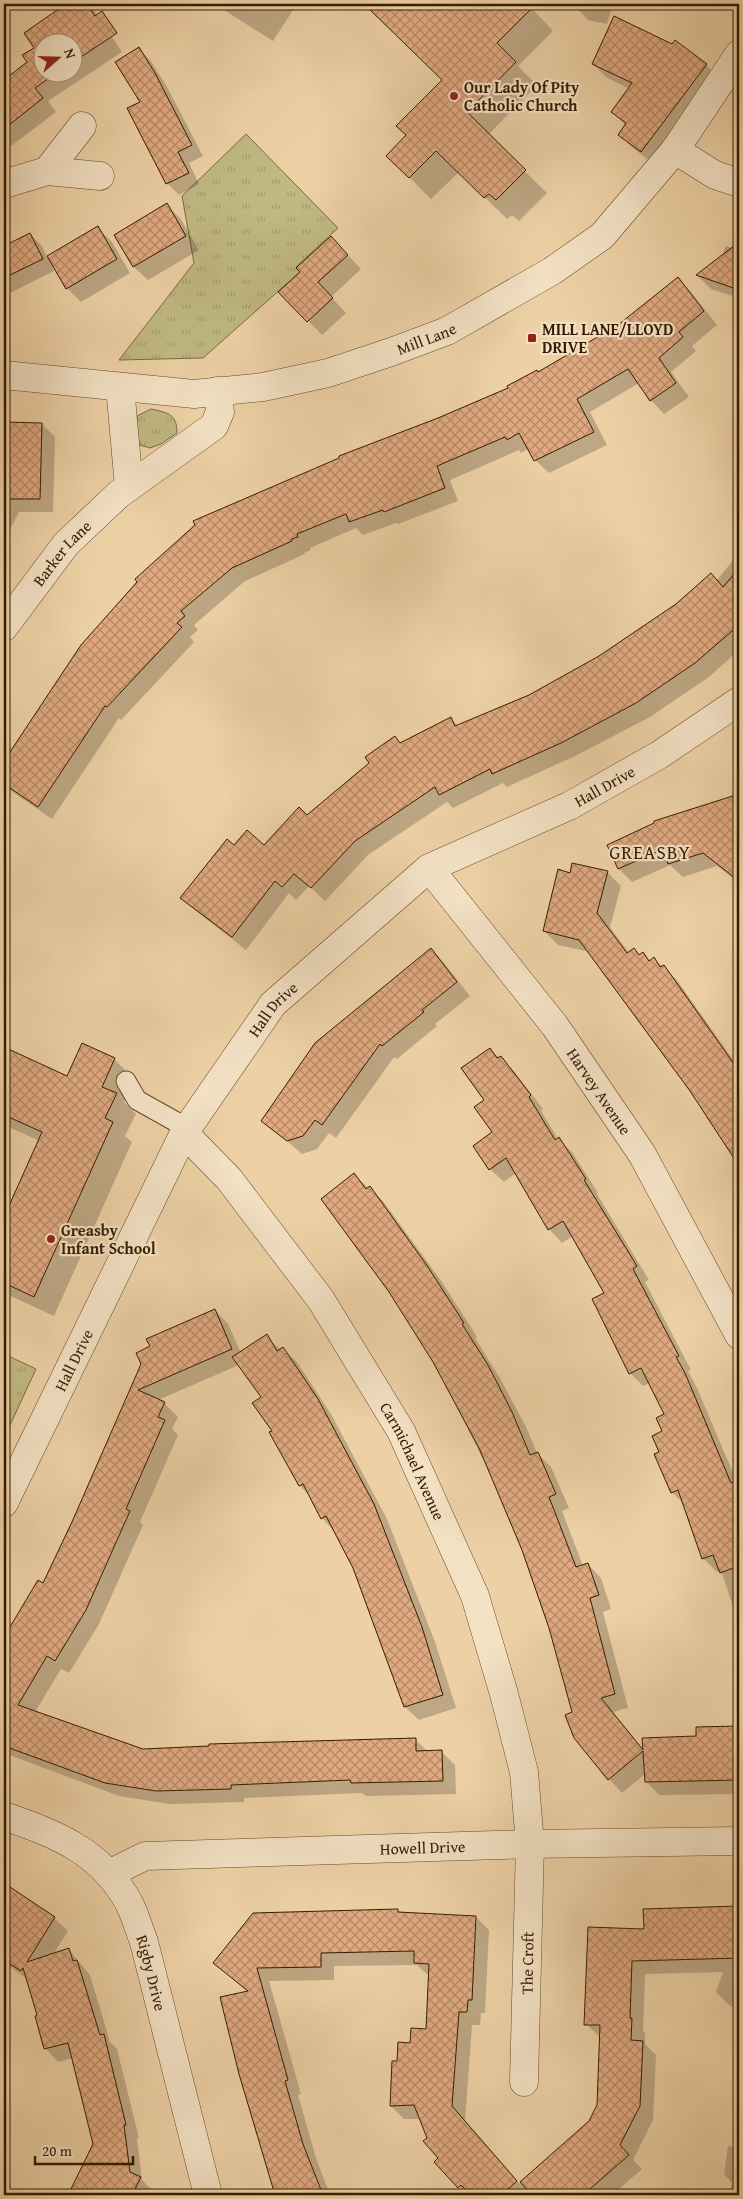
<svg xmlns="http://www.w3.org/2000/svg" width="743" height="2199" font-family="'Gentium Book Plus',serif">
<defs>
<pattern id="grass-tufts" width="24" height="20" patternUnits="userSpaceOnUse" patternTransform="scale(1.25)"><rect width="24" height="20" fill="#c0b981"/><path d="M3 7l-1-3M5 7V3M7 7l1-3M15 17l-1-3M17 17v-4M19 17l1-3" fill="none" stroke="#a69e6e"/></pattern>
<pattern id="building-cross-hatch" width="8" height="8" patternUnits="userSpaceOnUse" patternTransform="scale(1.25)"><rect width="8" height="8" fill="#e0a980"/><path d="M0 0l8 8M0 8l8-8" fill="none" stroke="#b68966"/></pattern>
</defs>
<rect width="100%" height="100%" fill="#edd1a5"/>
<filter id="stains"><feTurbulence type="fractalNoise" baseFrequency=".004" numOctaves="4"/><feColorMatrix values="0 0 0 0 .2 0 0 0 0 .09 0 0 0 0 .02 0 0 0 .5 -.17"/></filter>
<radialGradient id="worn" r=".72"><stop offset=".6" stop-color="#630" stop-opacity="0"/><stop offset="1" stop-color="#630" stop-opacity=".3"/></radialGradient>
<g fill="url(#grass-tufts)" stroke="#7b6a40">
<path d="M246,134L338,228L296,267L300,272L203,358L119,360L194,263L182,196Z"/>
<path d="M151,409C167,413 177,413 177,433L161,444L150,448L140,445L136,434L137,416Z"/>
<path d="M4,1354L36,1369L4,1438Z"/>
</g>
<g fill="#0003" fill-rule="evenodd">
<path d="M56,4H90L122,52L48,101L56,112L7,149L4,148V81L29,62L60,9ZM42,42H72V72H42Z"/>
<path d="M218,4H297L273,41L224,10Z"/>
<path d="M382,4H528L553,31L518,66L537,85L488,135L547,193L519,221L512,215L507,219L459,172L431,199L388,156L408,135L443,80L374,12Z"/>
<path d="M575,4H613L607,24L588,20L575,6Z"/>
<path d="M675,41L706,65L720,79L655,165L633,148L620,135L626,126L612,111L630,89L607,78L593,64L672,45Z"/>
<path d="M139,49L150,60L166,85L203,156L189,163L199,184L179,195L168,184L129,109L141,102Z"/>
<path d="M166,205L180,218L199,250L148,280L134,267L116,235Z"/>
<path d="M98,228L112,242L130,273L81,302L67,288L52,261L50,262L54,271L4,296V247L30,234L42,246L47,258Z"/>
<path d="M726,246L739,250V298L711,289L698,276L722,256Z"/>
<path d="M344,251L361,269L331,297L346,313L322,335L280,292Z"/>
<path d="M678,278L691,292L717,325L692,346L696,351L671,372L689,397L664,414L651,400L639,383L590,412L607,445L549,473L535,460L529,448L521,453L519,450L450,480L458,501L398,524L396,523L363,535L356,528L310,548L311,550L304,553L305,554L245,581L194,625L198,630L190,637L194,642L121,720L119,718L52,819L4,786V763L82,646L438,420L510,389L619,326Z"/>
<path d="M4,424H42L55,437L53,512H19L4,541Z"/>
<path d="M739,553V650L709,677L650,717L575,756L507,787L503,783L453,808L447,802L368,855L325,901L309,886L296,900L289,893L246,950L196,911L182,898L234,847H264L307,816L401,744L451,719L458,726L530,696L600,657L717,580Z"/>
<path d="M734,797L739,802V883L717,866L683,877L670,865L632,882L619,869Z"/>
<path d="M607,872L621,886L610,927L629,953L634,949L640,956L643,954L651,961L654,959L677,980L739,1068V1166L691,1090L590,952L558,945L544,931L571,874Z"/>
<path d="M431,950L444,963L470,996L435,1024L437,1026L397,1059L394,1057L336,1138L329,1133L317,1149L302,1154L263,1120Z"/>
<path d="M4,1048L68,1077L114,1059L134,1079L124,1102L136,1114L125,1136L132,1142L54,1316L4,1293V1220L40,1141L4,1125Z"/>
<path d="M490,1050L514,1071L543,1109L541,1111L558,1139L572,1152L598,1193L597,1194L649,1280L645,1282L691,1370L688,1371L697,1388L739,1487V1625L721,1570L717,1572L703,1558L684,1504L672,1492L656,1455L661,1453L666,1415L650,1383L643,1386L630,1373L606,1294L573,1236L562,1243L549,1229L516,1173L504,1182L490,1169L494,1132L485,1100Z"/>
<path d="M354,1175L383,1201L442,1282L477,1337L475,1338L501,1380L526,1427L537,1453L551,1467L569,1508L562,1511L583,1566L588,1564L601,1578L611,1609L603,1612L628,1708L613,1712L644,1750L697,1737V1728L739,1727V1794L659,1795L646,1781L645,1774L622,1793L609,1779L574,1713L551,1628L523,1550L499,1491L434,1362Z"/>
<path d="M215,1310L228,1324L241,1353L266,1336L281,1350L283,1349L297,1362L331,1414L387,1519L435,1642L456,1708L419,1720L405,1707L354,1568L335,1532L322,1518L310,1496L300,1486L273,1431L263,1397L239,1365L158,1400L164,1403L178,1417L172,1429L178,1435L140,1522L143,1525L99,1624L69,1673L61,1669L35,1712L143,1750L415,1739L428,1752H442L455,1765L456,1794L366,1796L362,1793L244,1798V1802L170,1804L119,1796L4,1753V1672L24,1665L14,1659L4,1649V1639L39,1582L43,1584L143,1364Z"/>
<path d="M4,1885L54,1918L68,1931L53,1955L69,1950L90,1975L110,2042L117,2049L139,2138H137L142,2180L153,2191L151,2195H69L94,2144L73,2058L58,2062L45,2048L39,2016L28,1979L4,1963Z"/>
<path d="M739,1907V2009L730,2006L716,1992L723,1972L645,1974L643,2030L645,2033V2044L656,2055L653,2120L633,2160L642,2169L612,2195H467L459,2187L428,2138L420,2119H404L391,2106L398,2063L412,2044L427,2030L429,1976L417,1965L334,1966V1980L269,1981L301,2094L298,2095L316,2158L330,2195H278L273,2186L248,1992L215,1963L398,1910L401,1913L476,1917L489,1930L485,2013H481L480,2025H472L465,2121L520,2184L590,2121L598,2105L601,2038L586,2024L645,1930V1910Z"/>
<path d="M728,2146L739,2148V2195H730L732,2183L724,2174Z"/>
</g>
<g fill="url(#building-cross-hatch)" stroke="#361b00">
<path d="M66,4H87L95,16L102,11L117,33L72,63V42H42V72H58L35,88L43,98L4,129V80L27,62L22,55L34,48L24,33Z"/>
<path d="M364,4H536L497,43L516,62L467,112L526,170L496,200L489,194L484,198L436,151L409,178L386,156L406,135L396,126L442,80Z"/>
<path d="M614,16L672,44L675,40L707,64L641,152L618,135L626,123L611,112L632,83L592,64Z"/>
<path d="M139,47L155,73L192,145L178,152L189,173L166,184L127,108L140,102L115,62Z"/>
<path d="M167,203L186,236L133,267L114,235Z"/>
<path d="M98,226L117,259L66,289L47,256Z"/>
<path d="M30,233L43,259L4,278V246Z"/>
<path d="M331,236L348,255L318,282L333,298L307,322L278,292L300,272L296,268Z"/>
<path d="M739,242V290L696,275Z"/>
<path d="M678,277L704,311L679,332L683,337L659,358L676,383L650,401L628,369L577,399L594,432L534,461L519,433L507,440L505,437L437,466L445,488L384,512L383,510L349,522L346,514L297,534L298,537L292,539V541L232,568L181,611L185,616L177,623L182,627L107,707L105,706L38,807L4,784V761L81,645L137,582L135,579L195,525L193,521L339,458V456L438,418L508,388L507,386L537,370L538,372L618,325Z"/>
<path d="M5,422L42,423L40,499H4Z"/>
<path d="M739,568V625L695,663L636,703L561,743L492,774L490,769L439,795L435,787L355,841L311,888L294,874L282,887L275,881L232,937L180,898L227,839L234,845L247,830L264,845L299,807L307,815L369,763L365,757L395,736L400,743L451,717L455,726L529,695L599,656L676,604L711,573L723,587Z"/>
<path d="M739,794V881L703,853L668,864L663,849L618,869L607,845L654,823V821Z"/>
<path d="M572,863L608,871L597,913L627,953L634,948L639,955L643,952L649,961L654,957L660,967L664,965L739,1071V1166L690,1091L579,940L543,931L558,869L570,873Z"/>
<path d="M431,948L457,982L422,1010L424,1012L382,1046L380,1044L322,1125L315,1120L303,1136L287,1141L261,1121L315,1043Z"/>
<path d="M82,1043L115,1058L102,1087L117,1093L105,1118L113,1122L34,1297L4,1283V1217L42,1132L4,1115V1047L67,1076Z"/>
<path d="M490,1048L497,1058L501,1056L531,1095L529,1097L555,1140L559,1137L586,1179L584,1180L637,1266L633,1269L679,1356L676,1357L685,1373L731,1483L734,1482L739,1497V1566L720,1573L713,1555L702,1559L678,1490L671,1493L654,1454L659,1452L652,1436L662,1431L656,1418L664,1414L641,1368L629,1374L592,1299L604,1293L563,1221L548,1230L506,1158L489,1170L473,1146L492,1132L474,1107L484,1100L461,1068Z"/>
<path d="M354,1173L366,1189L370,1186L428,1267L464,1323L462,1324L488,1365L512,1412L530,1455L538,1452L556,1494L549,1497L576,1567L588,1563L599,1595L590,1598L615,1694L601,1698L643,1750L642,1738L696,1736V1727L739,1726V1780L645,1782L643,1751L608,1780L574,1738L565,1715L572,1712L549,1628L522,1550L479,1448L433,1362L389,1292L321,1199Z"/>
<path d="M215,1309L232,1349L138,1390L165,1402L158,1417L165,1420L126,1509L130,1511L86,1610L55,1661L47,1656L18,1705L143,1749L209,1746V1744L416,1738V1751L442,1750L443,1781L351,1783L350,1780L231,1785V1789L156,1791L105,1783L4,1746V1637L38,1580L43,1583L72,1522L141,1364L136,1353L150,1346L146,1339Z"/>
<path d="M267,1334L277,1351L283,1347L318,1399L374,1504L422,1627L443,1695L404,1707L353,1568L326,1516L321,1519L303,1484L299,1486L269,1432L272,1431L252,1403L261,1397L232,1357Z"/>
<path d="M4,1883L55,1917L27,1962L69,1948L73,1961L77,1960L100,2035L104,2034L126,2125H124L130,2172L141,2177L132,2195H68L93,2144L68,2043L44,2049L35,2016L37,2015L23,1968L21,1971L4,1960Z"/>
<path d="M738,1906L739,1958L632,1961L630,2018H632L631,2040L643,2041L640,2106L620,2145L629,2155L583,2195H532L520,2182L589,2121L597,2105L600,2025H584L588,1927L644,1929L643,1909Z"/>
<path d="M398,1909V1912L476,1916L472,2000H468L467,2012H459L452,2106L517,2181L501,2195H471L461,2185L458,2188L434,2162L438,2158L423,2141L427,2138L414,2105L390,2106L392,2061H397L398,2042L410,2043L411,2028L426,2029L429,1964L414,1963V1951L321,1953V1967L257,1968L288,2080L285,2081L303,2144L323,2195H275L239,2074L220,1997L248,1991L213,1963L253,1913Z"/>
</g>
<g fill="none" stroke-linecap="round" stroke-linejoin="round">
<g stroke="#644829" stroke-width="21">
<path id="service" d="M126,1081L137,1100L187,1128"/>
</g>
<g stroke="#644829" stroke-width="29">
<g id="minor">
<path d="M675,150L715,175L739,183"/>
<path d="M47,171L100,176"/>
<path d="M4,184L47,171L82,126"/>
<path d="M120,387L129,487"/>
<path id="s1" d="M4,627L66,544L119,494L214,426L220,412L218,391"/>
<path id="s2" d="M429,868L555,1026L642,1154L739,1335"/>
<path id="s3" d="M184,1133L229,1179L321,1300L401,1431L475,1596L504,1694L524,1772L530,1844L524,2082"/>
<path id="s4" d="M4,1503L184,1133L273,1004L429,868L569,806L659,755L739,701"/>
<path id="s5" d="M4,1816C56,1834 101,1851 129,1903C135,1915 139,1929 144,1942L208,2195"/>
<path id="s6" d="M109,1874L145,1856L530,1844L739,1841"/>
</g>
</g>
<g stroke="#644829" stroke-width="29">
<g id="tertiary">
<path id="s7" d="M4,375L194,394L263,387L328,373L391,352L447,331L552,271L602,236L675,150L739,54"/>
</g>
</g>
<use href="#service" stroke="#f3e1c4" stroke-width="19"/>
<use href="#minor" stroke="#f3e1c4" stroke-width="28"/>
<use href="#tertiary" stroke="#f3e1c4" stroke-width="28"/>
</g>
<g fill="#8f2418" stroke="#f3e1c4" stroke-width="2">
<circle cx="454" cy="96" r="5"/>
<rect x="527" y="333" width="10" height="10" rx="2.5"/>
<circle cx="51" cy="1239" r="5"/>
</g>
<g text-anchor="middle" stroke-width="4.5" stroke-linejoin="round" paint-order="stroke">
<g font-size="16" font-weight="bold" fill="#361b00" stroke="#f3e1c4" text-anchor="start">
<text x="464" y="93">Our Lady Of Pity<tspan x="464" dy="18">Catholic Church</tspan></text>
<text x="542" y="335">MILL LANE/LLOYD<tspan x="542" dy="18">DRIVE</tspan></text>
<text x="61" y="1236">Greasby<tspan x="61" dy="18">Infant School</tspan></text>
</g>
<g font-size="16" fill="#361b00" stroke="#f3e1c4">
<text dy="6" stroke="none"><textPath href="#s7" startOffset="431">Mill Lane</textPath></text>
<text dy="6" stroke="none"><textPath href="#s1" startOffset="94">Barker Lane</textPath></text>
<text dy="6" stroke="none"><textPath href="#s4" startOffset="969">Hall Drive</textPath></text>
<text dy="6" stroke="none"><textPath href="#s4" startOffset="564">Hall Drive</textPath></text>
<text dy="6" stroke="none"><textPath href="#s2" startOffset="281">Harvey Avenue</textPath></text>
<text dy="6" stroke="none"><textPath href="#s4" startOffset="159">Hall Drive</textPath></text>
<text dy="6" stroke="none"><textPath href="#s3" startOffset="402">Carmichael Avenue</textPath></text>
<text dy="6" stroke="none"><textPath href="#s6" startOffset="318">Howell Drive</textPath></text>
<text transform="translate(527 1963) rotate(-89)" y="6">The Croft</text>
<text dy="6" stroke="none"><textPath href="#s5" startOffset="230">Rigby Drive</textPath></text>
</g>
<g font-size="19" letter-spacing="1" fill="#361b00" stroke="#f3e1c4">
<text x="650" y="859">GREASBY</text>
</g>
</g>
<rect width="743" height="2199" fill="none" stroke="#edd1a5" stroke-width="20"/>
<rect x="5" y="5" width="733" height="2189" fill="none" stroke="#361b00" stroke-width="2.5"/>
<rect x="10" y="10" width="723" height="2179" fill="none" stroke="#361b00"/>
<g transform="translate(58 58) rotate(70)"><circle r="24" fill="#f3e1c4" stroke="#a79276"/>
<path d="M0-4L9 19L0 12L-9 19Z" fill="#8f2418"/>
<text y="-8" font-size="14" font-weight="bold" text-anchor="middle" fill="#361b00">N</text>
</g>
<path d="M35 2156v8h98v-8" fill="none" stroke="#361b00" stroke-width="2.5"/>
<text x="42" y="2156" font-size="15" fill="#361b00" stroke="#f3e1c4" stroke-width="4" paint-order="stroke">20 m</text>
<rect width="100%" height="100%" filter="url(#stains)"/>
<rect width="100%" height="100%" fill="url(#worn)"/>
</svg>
